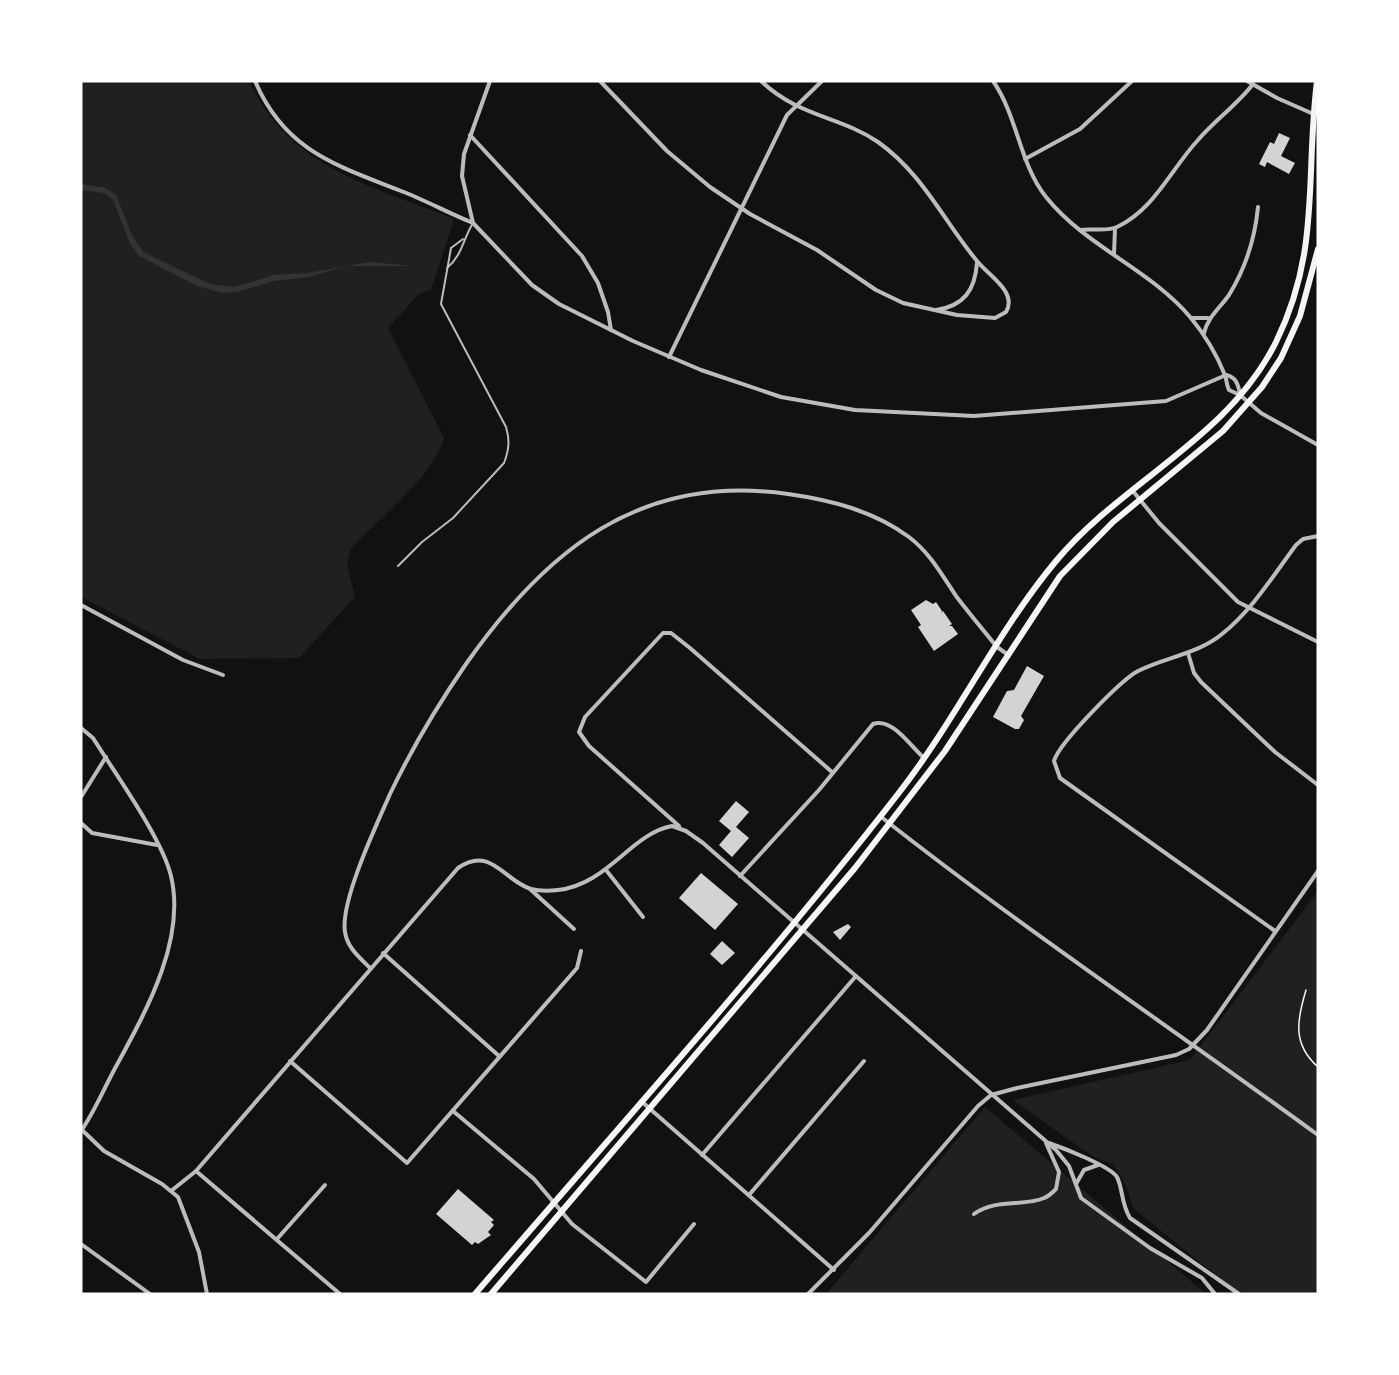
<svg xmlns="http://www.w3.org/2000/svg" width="1399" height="1375" font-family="Helvetica,sans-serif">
<rect width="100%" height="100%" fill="#111"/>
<g fill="#202020">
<path d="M81,81H249C289,168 372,186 454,219L431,290L419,294L388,328L444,438C436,473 377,521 351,548L347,564L355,597L299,658L200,659L81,597Z"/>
<path d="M1318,891V1294H1239L1133,1208L1126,1186L1114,1165L1092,1156L1013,1100L1190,1060Z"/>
<path d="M985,1107L1206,1294H826Z"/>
</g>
<path fill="#333" d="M81,184L106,188L116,195L132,235L143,252L210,284L235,287L274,275L308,273L370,262L411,266H346L309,277L274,281L237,292L222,293L197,286L139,256L130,244L113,199L104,193L81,190Z"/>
<g fill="#d3d3d3">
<path d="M1279,133L1290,138L1281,156L1295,163L1289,174L1267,162L1265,167L1259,164L1270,142L1274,144Z"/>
<path d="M926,600L933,604L936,602L942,611L941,613L943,611L952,624L949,626H952L958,634L934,651L918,627L921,625L911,610Z"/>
<path d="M1027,666L1044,676L1021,716L1024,720L1019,729H1015L993,717L1007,691L1014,690Z"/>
<path d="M736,801L749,812L736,827L749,838L732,857L719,845L731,831L719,821Z"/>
<path d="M701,873L738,904L715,930L679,898Z"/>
<path d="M848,924L851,927L840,940L833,932Z"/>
<path d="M722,941L735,953L722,965L710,954Z"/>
<path d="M458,1189L494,1220L491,1222L494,1225L488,1232L491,1235L478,1244L475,1242L472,1245L436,1214Z"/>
</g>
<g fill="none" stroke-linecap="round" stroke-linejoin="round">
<path stroke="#f5f5f5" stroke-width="1.5" d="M1306,990C1297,1020 1292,1044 1318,1067"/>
<g stroke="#bcbcbc" stroke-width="2">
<path d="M447,268C462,256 463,239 473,223"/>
<path d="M398,566L422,542L453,518L504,463C509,450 510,440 506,427L441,304L451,248L463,239"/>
</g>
<g stroke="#bcbcbc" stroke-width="4">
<path d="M255,81C285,151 336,165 401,191C425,200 448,213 473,223"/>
<path d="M490,81L464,154L462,176L473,223L532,285L559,304L633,341L701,370L781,397L855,410L974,416L1166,401L1226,375"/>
<path d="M600,81L667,151L710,187L750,214L817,250L876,290L903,303L957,315L995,318L1006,312C1018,292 988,275 977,261C943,220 923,174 878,142C840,116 799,117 761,81"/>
<path d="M993,81C1018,117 1019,163 1046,197C1086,247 1150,269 1191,318C1204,334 1216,353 1224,373C1227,378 1226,384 1229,390L1240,395L1261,413L1318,445"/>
<path d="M1247,81L1277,98L1318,116"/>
<path d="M470,135L582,256L598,283L608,312L611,330"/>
<path d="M1025,159L1080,129L1132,81"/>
<path d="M1080,230C1092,228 1107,232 1117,227C1155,209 1171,169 1198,140C1215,120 1237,105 1253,84"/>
<path d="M1114,254L1115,229"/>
<path d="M936,310C964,306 975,290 977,263"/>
<path d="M1191,318H1208"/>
<path d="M1204,333C1208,317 1219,309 1229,295C1245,269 1255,238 1258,207"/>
<path d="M669,357L787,115L822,81"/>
<path d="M1226,375C1236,377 1238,384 1240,394"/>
<path d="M1132,490L1159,523L1238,602L1318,642"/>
<path d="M81,605L183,660L223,675"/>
<path d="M1188,653L1194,673L1201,682L1275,752L1318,785"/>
<path d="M81,728L93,738L102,752C122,783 163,842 171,876C187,943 142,1018 112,1074C102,1093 93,1114 81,1131"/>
<path d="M81,797L106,757"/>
<path d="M880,816C1022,928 1172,1028 1318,1135"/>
<path d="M81,823L92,833L157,845"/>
<path d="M679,826L589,746L579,732L585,717L663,633H671L690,648L832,772"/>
<path d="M606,870L643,917"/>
<path d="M740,876L819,790L873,724C892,717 911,747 924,758"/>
<path d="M530,889L574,929"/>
<path d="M1275,931L1060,778L1054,761C1059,743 1121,680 1138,671C1166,657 1198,654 1222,634C1252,610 1273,576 1296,545L1303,539L1318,536"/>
<path d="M383,953L499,1056"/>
<path d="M370,968C359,957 347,947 345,932C340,901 377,824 390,794C412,748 437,706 466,664C546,550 640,473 788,494C831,500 874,511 909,537C930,553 942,575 956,596C969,613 983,630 997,647L1007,654"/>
<path d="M290,1061L407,1163L577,968L581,951"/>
<path d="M641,1101L834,1270"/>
<path d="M453,1111L534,1179L572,1224L646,1282L694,1224"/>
<path d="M82,1130L104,1151L162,1184L178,1197L199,1252L207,1294"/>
<path d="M1049,1143C1063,1148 1110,1166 1117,1177C1123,1189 1121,1203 1130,1218L1239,1294"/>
<path d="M702,1155L856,976"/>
<path d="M196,1171L340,1294"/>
<path d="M1076,1184L1084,1170L1098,1165"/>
<path d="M171,1191L196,1171L458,868C491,845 504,881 531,889C539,891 549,891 558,890C607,885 632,833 672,826L686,831L703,843L1056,1150L1069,1166L1081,1198L1150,1248L1202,1278L1215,1294"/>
<path d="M749,1195L864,1061"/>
<path d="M974,1214C996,1198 1024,1207 1044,1198C1048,1197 1053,1192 1056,1189L1059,1172L1046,1143"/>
<path d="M277,1239L325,1185"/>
<path d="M81,1244L150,1294"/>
<path d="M808,1294L869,1233L978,1106L991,1095L1017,1088L1176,1055L1189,1049L1207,1030L1318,871"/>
</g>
<g stroke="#f5f5f5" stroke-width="6">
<path d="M475,1294C617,1129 764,966 898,794C956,720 996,633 1056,561C1123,481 1228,439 1276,342C1321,250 1305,177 1317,81"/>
<path d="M491,1294L855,868L945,751L1060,576L1113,522L1223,431L1262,387L1281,358L1300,316L1318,249"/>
</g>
</g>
<rect width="1399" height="1375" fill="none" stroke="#ffffff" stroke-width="165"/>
</svg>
